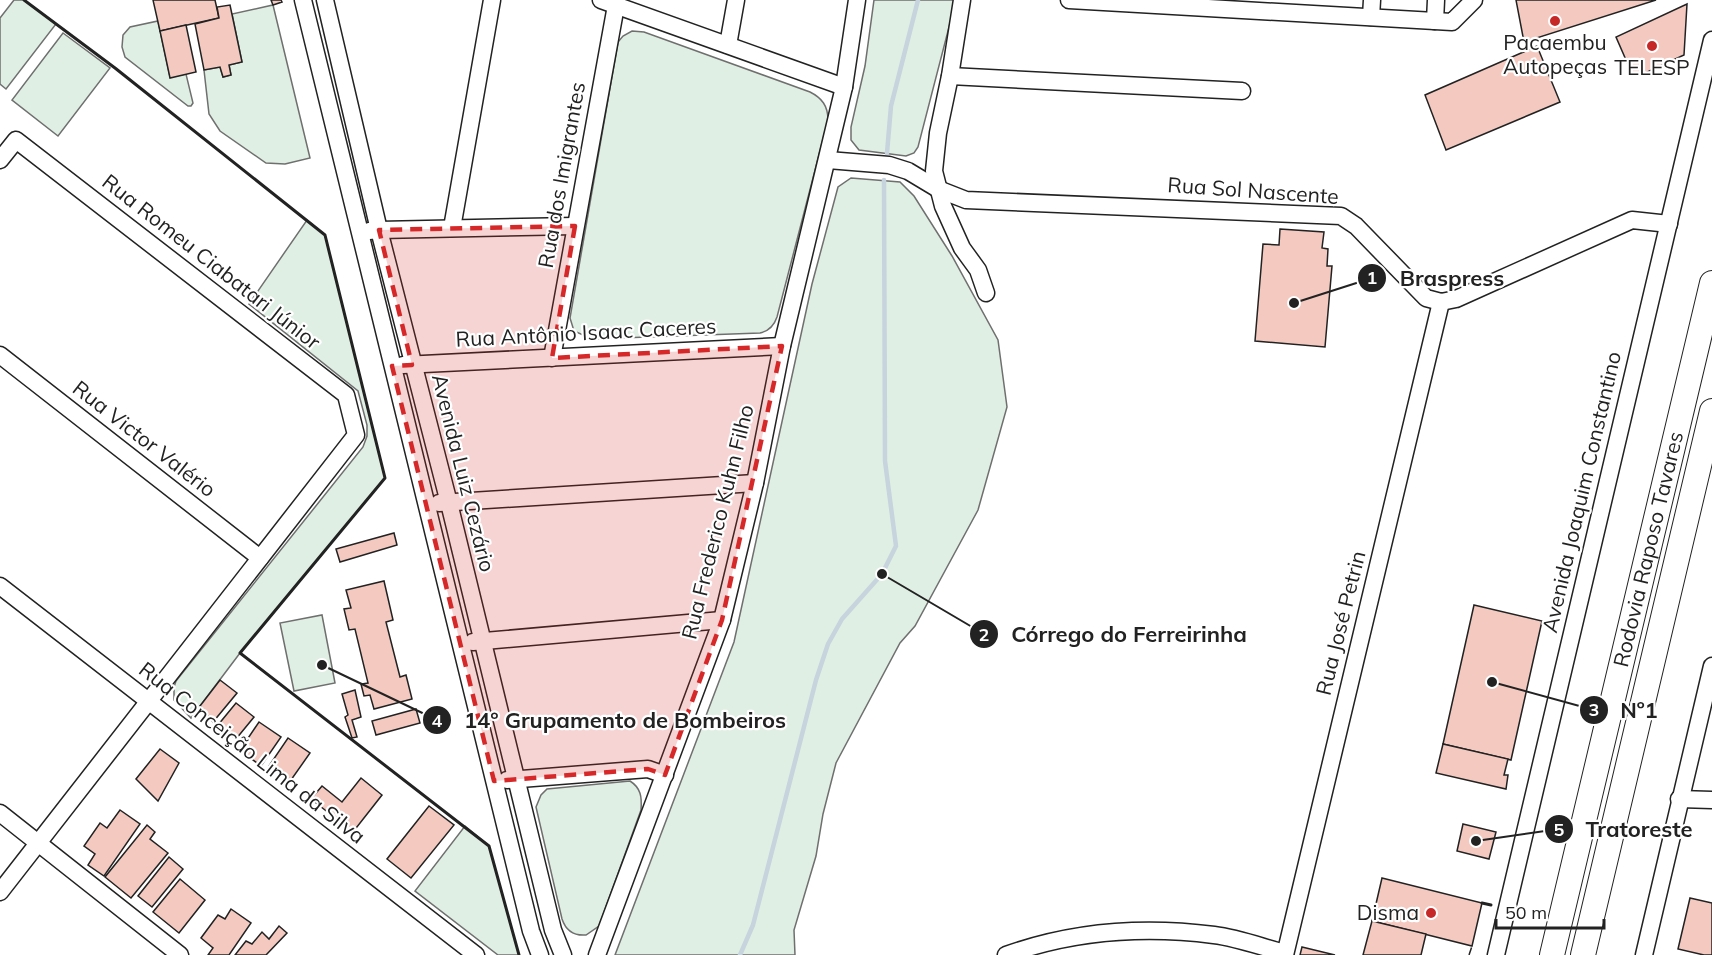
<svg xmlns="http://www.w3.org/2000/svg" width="1712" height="955" font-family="Mulish,sans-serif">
<rect width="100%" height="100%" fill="#fff"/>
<g fill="#e0efe3" stroke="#6f6f6f" stroke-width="1.5">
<path d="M14,0H24L56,24L6,89L0,84V18Z"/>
<path d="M874,0H956L918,147L914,153L906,156L859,150L851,140V127L865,66Z"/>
<path d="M273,5L310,158L285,164L266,163L220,131L209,114L204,70L220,67L223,77L231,75L229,65L242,62L232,14Z"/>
<path d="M158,21L170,77L186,74L193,103L191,106H188L125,57L122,47L123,35L130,27Z"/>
<path d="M632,31L644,32L810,92C822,98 828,106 828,120L777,317C774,326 769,331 760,333L592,339L574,331L570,318L618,42L623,36Z"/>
<path d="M63,33L110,68L58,136L12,100Z"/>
<path d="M851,178L900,182L914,196L952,256L998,340L1007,407L978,510L915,626L900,643L836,763L823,814L816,856L794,930L795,955H615L734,642L812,284L838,187Z"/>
<path d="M307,220L325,235L385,478L240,653L191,718L174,700V687L176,681L363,447L367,436V425L358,391L249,304Z"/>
<path d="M322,615L335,683L294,691L280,623Z"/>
<path d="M630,781C641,788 642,797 641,810L599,926L586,935C574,936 566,931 562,919L536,807L541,795L547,789Z"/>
<path d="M465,826L489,846L519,955H498L415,891Z"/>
</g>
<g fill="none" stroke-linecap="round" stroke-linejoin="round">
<g stroke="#c7d3dd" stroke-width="4.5">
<path d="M887,153L891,106L918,0"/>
<path d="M740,955L753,925L816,680L828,644L842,619L882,574L896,546L885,461L884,180"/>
</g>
</g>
<g fill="#f3c9c0" stroke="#222" stroke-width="1.5">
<path d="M153,0H215L219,18L160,31Z"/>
<path d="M271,0H281L282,2L273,5Z"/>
<path d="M1516,0H1656L1524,42Z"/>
<path d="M1687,4L1684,55L1641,75L1633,76L1616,37Z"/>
<path d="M230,5L242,62L229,65L231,75L223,77L220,67L204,70L195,24L219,18L217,7Z"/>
<path d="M186,25L196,72L170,78L160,31Z"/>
<path d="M1537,46L1560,102L1446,150L1425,95Z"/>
<path d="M1280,229L1324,232L1322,248L1328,249L1327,266H1332L1325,347L1255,341L1263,244L1279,245Z"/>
<path d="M394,533L397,545L340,562L336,549Z"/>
<path d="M384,581L393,620L386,622L400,677L406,675L412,699L374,709L370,695L364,696L361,684L368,683L355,629L349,630L344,609L351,608L346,590Z"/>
<path d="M1474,605L1542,621L1511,760L1443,744Z"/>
<path d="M220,680L237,693L213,722L200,706Z"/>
<path d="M355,690L361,717L352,720L357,737L352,738L345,717L348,715L342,694Z"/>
<path d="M236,703L254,717L236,739L218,725Z"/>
<path d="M416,709L420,723L376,735L372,721Z"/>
<path d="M259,722L281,737L261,766L240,750Z"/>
<path d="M288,738L310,753L291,780L269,766Z"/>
<path d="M1443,744L1508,759L1504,775H1508L1506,789L1436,773Z"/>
<path d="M160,749L179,763L158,801L136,779Z"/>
<path d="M361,778L382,795L353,832L311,799L322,786L342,802Z"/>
<path d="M429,806L454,825L411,878L387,859Z"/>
<path d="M120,810L140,824L104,876L88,865L95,854L84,846L100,823L107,828Z"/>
<path d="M1463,824L1496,832L1489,859L1457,851Z"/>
<path d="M147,825L155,832L150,839L168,853L131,898L105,877Z"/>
<path d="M169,857L183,869L152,907L138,896Z"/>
<path d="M1382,878L1482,903L1472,946L1372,921Z"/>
<path d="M180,879L205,900L179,933L153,912Z"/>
<path d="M1690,898L1712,903V955H1704L1678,949Z"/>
<path d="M231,909L251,923L229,955H208L213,948L201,938L218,915L225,919Z"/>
<path d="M1372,921L1426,934L1421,955H1363Z"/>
<path d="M279,926L287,933L266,955H235L246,941L252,944L262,932L269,939Z"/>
<path d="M1302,947L1335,955H1300Z"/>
</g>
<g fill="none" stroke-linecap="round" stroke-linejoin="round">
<g stroke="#222" stroke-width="19">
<g id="minor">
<path d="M303,0L531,931L540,955"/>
<path d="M325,0L379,230L449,503L553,930L563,955"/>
<path d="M601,0L844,87"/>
<path d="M962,0L950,76L938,133L934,171L943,206L962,248L978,270L986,293"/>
<path d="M1069,0L1452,22L1474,0"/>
<path d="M1371,17L1372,0"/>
<path d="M1435,21L1436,0"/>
<path d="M728,45L736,0"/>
<path d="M950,76L1242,91"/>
<path d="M0,160L16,140L346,395L356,435L0,892"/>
<path d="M828,160L889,165L908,171L938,189L966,200L1341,216L1356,226L1426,298L1441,302L1456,299L1632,220L1669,224"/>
<path d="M452,228L492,0"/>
<path d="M369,231L379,230L575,226"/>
<path d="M0,355L260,558"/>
<path d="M552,358L617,0"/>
<path d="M403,365L782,346"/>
<path d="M439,503L755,483"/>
<path d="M0,586L476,955"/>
<path d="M473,642L722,620"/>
<path d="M507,780L648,769L665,775"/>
<path d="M1679,799L1712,800"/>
<path d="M0,813L180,955"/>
<path d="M597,955L722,620L755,483L782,346L844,87L857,0"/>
<path d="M1006,955C1073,931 1144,926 1214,935C1238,938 1262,947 1285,953"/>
<path d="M1285,955L1441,302"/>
<path d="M1496,955L1712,40"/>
<path d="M1644,955L1712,666"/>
</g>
</g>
<g stroke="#222" stroke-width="26">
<g id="highway">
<path id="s1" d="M1552,955L1712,283"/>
<path d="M1583,955L1712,411"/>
</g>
</g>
<use href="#minor" stroke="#fff" stroke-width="16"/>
<use href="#highway" stroke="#fff" stroke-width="24"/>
<path stroke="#222" stroke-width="1.5" stroke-dasharray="8 3" stroke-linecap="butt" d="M1469,955L1472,946"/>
<g stroke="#222" stroke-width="3">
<path d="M24,0L115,68L325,235L385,478L240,653L489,846L519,955"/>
<path d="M1482,903L1491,905"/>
</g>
</g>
<path fill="#d62828" fill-opacity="0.2" stroke="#d62828" stroke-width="4.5" stroke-dasharray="12 8" stroke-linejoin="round" d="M575,226L552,358L782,346L722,620L665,775L648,769L494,781L392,366L412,365L379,230Z"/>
<g fill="#c62828" stroke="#fff" stroke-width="2">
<circle cx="1555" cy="21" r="6"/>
<circle cx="1652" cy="46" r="6"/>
<circle cx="1431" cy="913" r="6"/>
</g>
<g text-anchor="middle" stroke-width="4.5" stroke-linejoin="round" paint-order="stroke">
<g font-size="21" fill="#222" stroke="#fff">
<text x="1555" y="50">Pacaembu<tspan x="1555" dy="24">Autopeças</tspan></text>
<text x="1652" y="75">TELESP</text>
<text x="1419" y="920" text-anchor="end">Disma</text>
</g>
<g font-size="21" fill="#222" stroke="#fff">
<text transform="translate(562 175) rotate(-80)" y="7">Rua dos Imigrantes</text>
<text transform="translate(1253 191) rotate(4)" y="7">Rua Sol Nascente</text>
<text transform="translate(211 262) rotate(38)" y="7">Rua Romeu Ciabatari Júnior</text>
<text transform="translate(586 333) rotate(-3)" y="7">Rua Antônio Isaac Caceres</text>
<text transform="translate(144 439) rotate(38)" y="7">Rua Victor Valério</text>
<text transform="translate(463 473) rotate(76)" y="7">Avenida Luiz Cezário</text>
<text transform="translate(1582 492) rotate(-77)" y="7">Avenida Joaquim Constantino</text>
<text transform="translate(718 522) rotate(-76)" y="7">Rua Frederico Kuhn Filho</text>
<text dy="7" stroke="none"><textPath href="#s1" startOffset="417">Rodovia Raposo Tavares</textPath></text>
<text transform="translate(1341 623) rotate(-76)" y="7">Rua José Petrin</text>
<text transform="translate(252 753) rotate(38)" y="7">Rua Conceição Lima da Silva</text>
</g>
</g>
<path fill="none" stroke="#222" stroke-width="2" d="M1294 303L1372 278M882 574L984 634M1492 682L1594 710M322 665L437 720M1476 841L1559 829"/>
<g fill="#222" stroke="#fff" stroke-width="2">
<circle cx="1294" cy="303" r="6"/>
<circle cx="882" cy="574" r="6"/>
<circle cx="1492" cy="682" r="6"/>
<circle cx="322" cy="665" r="6"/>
<circle cx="1476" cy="841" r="6"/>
<circle cx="1372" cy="278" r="15"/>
<circle cx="984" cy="634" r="15"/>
<circle cx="1594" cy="710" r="15"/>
<circle cx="437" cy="720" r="15"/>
<circle cx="1559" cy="829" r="15"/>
</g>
<g font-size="18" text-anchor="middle" font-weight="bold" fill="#fff">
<text x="1372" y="284">1</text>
<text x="984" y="641">2</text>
<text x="1594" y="716">3</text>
<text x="437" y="727">4</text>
<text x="1559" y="836">5</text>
</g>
<g font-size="22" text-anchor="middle" font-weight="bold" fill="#222" stroke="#fff" stroke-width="4.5" stroke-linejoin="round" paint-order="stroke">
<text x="1452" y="286">Braspress</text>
<text x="1129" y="642">Córrego do Ferreirinha</text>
<text x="1639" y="718">Nº1</text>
<text x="625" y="728">14° Grupamento de Bombeiros</text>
<text x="1639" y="837">Tratoreste</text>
</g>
<path d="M1496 919v9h108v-9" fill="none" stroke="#222222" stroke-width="3"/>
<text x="1505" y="919" font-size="18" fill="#222222" stroke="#ffffff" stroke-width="4.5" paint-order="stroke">50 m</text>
</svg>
